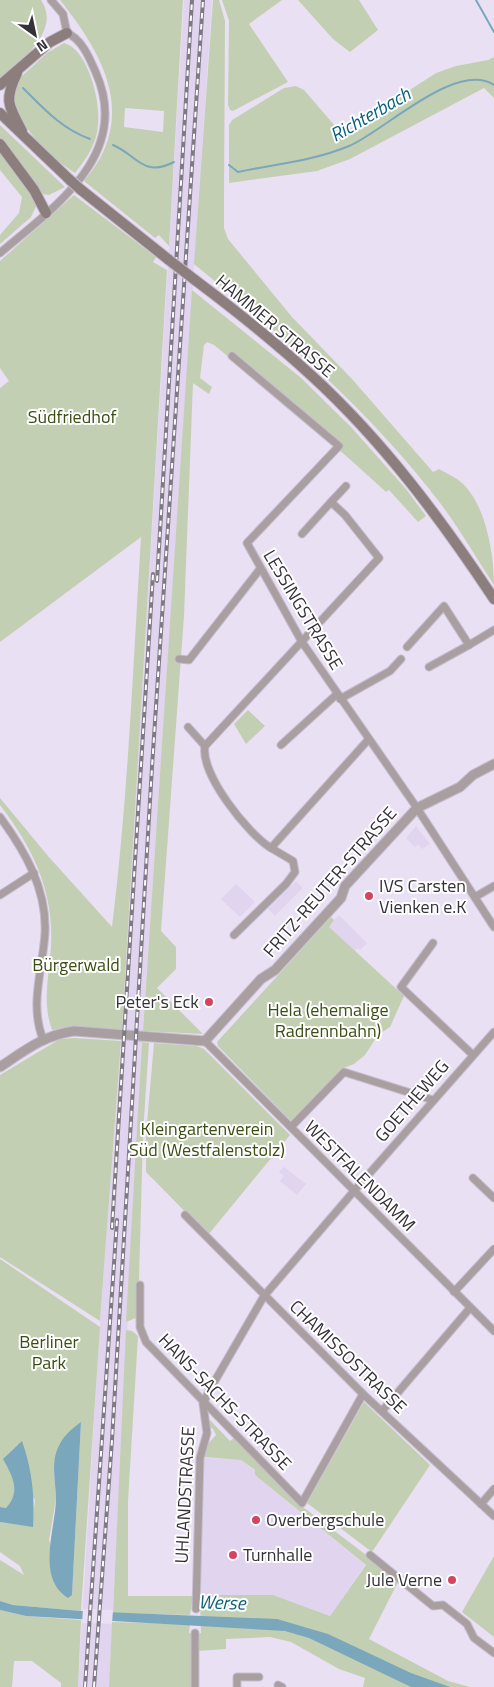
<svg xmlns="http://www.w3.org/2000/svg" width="494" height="1687" font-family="'Titillium Web',sans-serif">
<rect width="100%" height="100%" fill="#e9e0f4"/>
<g fill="#e0d4ee">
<path d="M184,0H212L142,1042L109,1687H78L100,1324L122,1030Z"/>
<path d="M416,826L430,844L422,849L418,844L415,847L406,838Z"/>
<path d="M296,881L303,888L275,916L268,909Z"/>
<path d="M236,884L255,902L240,917L221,899Z"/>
<path d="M339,915L367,943L360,950L358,948L354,951L328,926Z"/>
<path d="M284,1167L306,1184L297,1195L280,1181L284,1176L279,1172Z"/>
<path d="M204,1458L241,1460L255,1471V1475L365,1565L330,1616L273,1595H200Z"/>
</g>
<g fill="#c3cfb3" fill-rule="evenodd">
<path d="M0,0H41C62,31 20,61 0,80Z"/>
<path d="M60,0H183L169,246L159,235L155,238L84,181C139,118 104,55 60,0ZM125,108L164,111L163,132L124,127Z"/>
<path d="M213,0H219L225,21L224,199V228L228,239L292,317L352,379L433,472L439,469C446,473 455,477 462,483C486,505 494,554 494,585C475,556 458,526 437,499C368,409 281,335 194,264Z"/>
<path d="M222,0H282L249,24L288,82L233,111L230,110L228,105L229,21Z"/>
<path d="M298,0H359L378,30L350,52L333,39Z"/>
<path d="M64,43C88,49 101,102 98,125C97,144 86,159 75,173C45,153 25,133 12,98L19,79L47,53Z"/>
<path d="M494,57V98L484,88L350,159L317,171L229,183V125L232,120L284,88L296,86L304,90L342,134L436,73L456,66L488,60Z"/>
<path d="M0,125L65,187L49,195L42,194L0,139Z"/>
<path d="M0,153L27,186L37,204L31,217L0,244V235L19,213L22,197L0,170Z"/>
<path d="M74,195L156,257L153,262L167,270L122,1030L66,1027L52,1030C42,1003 49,975 51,946C54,891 33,848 0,805V798L48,856L112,927C128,797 133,667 141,537L0,642V388L9,381L0,368V261Z"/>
<path d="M192,290L300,377L352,428L406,489L426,516L418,522L389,490L386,492C331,441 273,393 214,345L207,342L204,345L200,378L212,387L209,394L193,383L184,616L161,931L176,947V969L157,988L203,1034L143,1031Z"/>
<path d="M248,710L265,726L246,744L234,724Z"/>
<path d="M331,917L334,920L329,927L404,996L390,1027L378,1035L365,1055L354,1064L341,1069L292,1122L218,1046L217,1042Z"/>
<path d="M75,1038L121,1041L100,1321L0,1257V1075L60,1039Z"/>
<path d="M142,1042L149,1043L143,1134L138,1317L126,1322Z"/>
<path d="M154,1043L197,1046L204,1049L290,1135L208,1235L146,1172V1134Z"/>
<path d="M0,1259L100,1327L81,1611L13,1605L0,1601V1560L24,1575L20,1566L0,1552V1522L32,1526L35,1500L4,1459C13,1478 22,1490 6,1508L0,1507ZM81,1422L72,1594L68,1598L49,1540L56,1499L54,1473Z"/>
<path d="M126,1330L132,1331L138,1336L128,1501V1596H193L190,1615L113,1613Z"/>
<path d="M364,1402L430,1465L372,1552L307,1503Z"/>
<path d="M207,1417L230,1441L234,1438L299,1504L399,1580L369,1639L448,1681L470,1687H363L365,1678L339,1669L291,1642L270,1637L226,1639V1649L197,1651L198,1634L201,1633L200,1595H273L330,1616L366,1565L255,1475V1470L241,1460L204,1457L206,1446L216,1435L213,1429L206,1425Z"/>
<path d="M494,1556V1637L462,1612Z"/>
<path d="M0,1610L26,1616L81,1620L78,1687H61V1683L32,1661H14L12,1687H0Z"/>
<path d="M112,1622L190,1624L189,1633L192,1634L193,1687H109Z"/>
</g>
<g fill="#7ba7bc">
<path d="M81,1422L72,1595L68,1598C36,1578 55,1530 56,1500C56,1484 51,1466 57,1450C62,1437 70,1430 81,1422Z"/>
<path d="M22,1441C32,1470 35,1495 33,1527L0,1522V1507L6,1508C21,1491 13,1477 3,1459Z"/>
<path d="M0,1601L13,1605L81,1611L277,1619L328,1634L411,1673L450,1687H411L309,1638L285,1631L26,1616L0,1610Z"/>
</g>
<path fill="#e9e0f4" d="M83,1609L113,1610L112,1624L82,1623Z"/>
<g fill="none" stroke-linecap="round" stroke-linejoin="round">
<g stroke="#7ba7bc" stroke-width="2">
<path d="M476,0L494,32"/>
<path d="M23,88C44,109 62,129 90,139"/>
<path d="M113,145C137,155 143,178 174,162"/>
<path d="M229,165L238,172C276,164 313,161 349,146C383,132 456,60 494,85"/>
</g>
<g stroke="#c5bdcf" stroke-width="9">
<g id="minor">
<path d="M0,253C54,207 132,155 96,73C90,59 82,39 67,33L63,14L51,0"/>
<path d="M232,356L339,446L247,543L302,642L417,808L494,927"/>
<path d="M331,502L346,486"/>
<path d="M302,534L331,502L345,515L379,558L205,746C200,774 248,834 271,848L368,740"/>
<path d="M407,647L444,606L469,645L494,630"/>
<path d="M179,659L189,660L260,569"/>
<path d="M429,667L469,645"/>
<path d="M340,699L390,671L401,659"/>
<path d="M188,727L205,746"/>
<path d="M281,745L337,694"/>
<path d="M0,817C25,851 47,889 45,933C43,968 29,1005 43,1039"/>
<path d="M0,895L34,873"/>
<path d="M475,897L494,886"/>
<path d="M234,935L286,884L295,872L293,861L271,848"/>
<path d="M433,943L401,987L473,1055"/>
<path d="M205,1041L494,1331"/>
<path d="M291,1127L344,1072L433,1100"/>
<path d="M473,1178L494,1198"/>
<path d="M185,1215L363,1394L494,1516"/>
<path d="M140,1285V1327L146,1342L302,1503L363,1394"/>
<path d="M454,1292L494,1249"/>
<path d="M382,1411L470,1308"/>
<path d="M481,1504L494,1489"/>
<path d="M370,1555L433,1606L443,1605L467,1624L474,1638L494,1653"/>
<path d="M196,1609L200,1458L207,1433L203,1404L209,1391L264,1296L354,1191L494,1032"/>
<path d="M278,1685L282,1687"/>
<path d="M195,1687V1633"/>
<path d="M237,1687V1677H259"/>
</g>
</g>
<g stroke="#c5bdcf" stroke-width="11">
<path id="tertiary" d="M0,1067C24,1051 44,1035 74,1031L205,1041L261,979L275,970L341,898L345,886L417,808L460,787L473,775L494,764"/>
</g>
<g stroke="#c5bdcf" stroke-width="12">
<g id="secondary">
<path d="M17,73C4,100 8,105 22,131"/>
<path d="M0,85L50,42L67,33"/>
<path d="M0,113L70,180"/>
<path d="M0,144L34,190L46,213"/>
<path d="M80,189L169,260"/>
<path d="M195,280C235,310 275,342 312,376C383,441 441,519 494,599"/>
</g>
</g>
<use href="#minor" stroke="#aa9fa0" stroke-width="7"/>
<use href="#tertiary" stroke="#aa9fa0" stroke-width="9"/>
<use href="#secondary" stroke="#8d7e7e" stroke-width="10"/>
<g stroke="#7f7986" stroke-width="4">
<g id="rail">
<path d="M157,581L192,0"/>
<path d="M112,1228L153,574"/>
<path d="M85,1687L117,1220"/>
<path d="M94,1687L112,1440L152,767L203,0"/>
</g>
</g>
<use href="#rail" stroke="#fff" stroke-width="2" stroke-dasharray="5.5" stroke-linecap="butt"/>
<g stroke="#c5bdcf" stroke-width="12" stroke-linecap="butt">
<g id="secondary-bridge">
<path d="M70,180L80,189"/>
<path d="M169,260L195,280"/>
</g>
</g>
<use href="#secondary-bridge" stroke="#8d7e7e" stroke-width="10"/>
</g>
<g fill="#d4445f" stroke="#fff" stroke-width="2">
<circle cx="369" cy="896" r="5"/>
<circle cx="209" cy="1002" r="5"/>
<circle cx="256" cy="1520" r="5"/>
<circle cx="233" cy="1555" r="5"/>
<circle cx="452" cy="1580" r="5"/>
</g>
<g text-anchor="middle" stroke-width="4" stroke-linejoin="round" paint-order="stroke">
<g font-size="18" fill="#353139" stroke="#fff">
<text transform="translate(275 326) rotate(40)" y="6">HAMMER STRASSE</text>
<text transform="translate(303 610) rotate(59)" y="6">LESSINGSTRASSE</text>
<text transform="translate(330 882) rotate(-49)" y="6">FRITZ-REUTER-STRASSE</text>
<text transform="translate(412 1101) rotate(-49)" y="6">GOETHEWEG</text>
<text transform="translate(360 1176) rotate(45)" y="6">WESTFALENDAMM</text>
<text transform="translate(348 1357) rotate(44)" y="6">CHAMISSOSTRASSE</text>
<text transform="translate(225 1402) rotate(46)" y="6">HANS-SACHS-STRASSE</text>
<text transform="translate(185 1495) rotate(-87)" y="6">UHLANDSTRASSE</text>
</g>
<g font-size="18" fill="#3a4d12" stroke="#fff">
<text x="72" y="423">Südfriedhof</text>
<text x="76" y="971">Bürgerwald</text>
<text x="328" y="1016">Hela (ehemalige<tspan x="328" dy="21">Radrennbahn)</tspan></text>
<text x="207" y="1135">Kleingartenverein<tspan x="207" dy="21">Süd (Westfalenstolz)</tspan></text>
<text x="49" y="1348">Berliner<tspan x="49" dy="21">Park</tspan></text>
</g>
<g font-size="18" fill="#353139" stroke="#fff" text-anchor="start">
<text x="379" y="892">IVS Carsten<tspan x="379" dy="21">Vienken e.K</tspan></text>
<text x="199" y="1008" text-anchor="end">Peter's Eck</text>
<text x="266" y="1526">Overbergschule</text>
<text x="243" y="1561">Turnhalle</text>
<text x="442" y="1586" text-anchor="end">Jule Verne</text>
</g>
<g font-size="19" font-style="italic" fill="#08607d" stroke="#fff">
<text transform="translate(370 114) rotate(-30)" y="7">Richterbach</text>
<text transform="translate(222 1602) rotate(2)" y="7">Werse</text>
</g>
</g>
<g transform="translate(35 35) rotate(147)" stroke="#ffffff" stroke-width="4" paint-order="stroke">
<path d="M0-4L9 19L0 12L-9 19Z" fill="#353139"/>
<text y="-8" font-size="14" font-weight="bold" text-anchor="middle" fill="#353139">N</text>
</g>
</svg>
